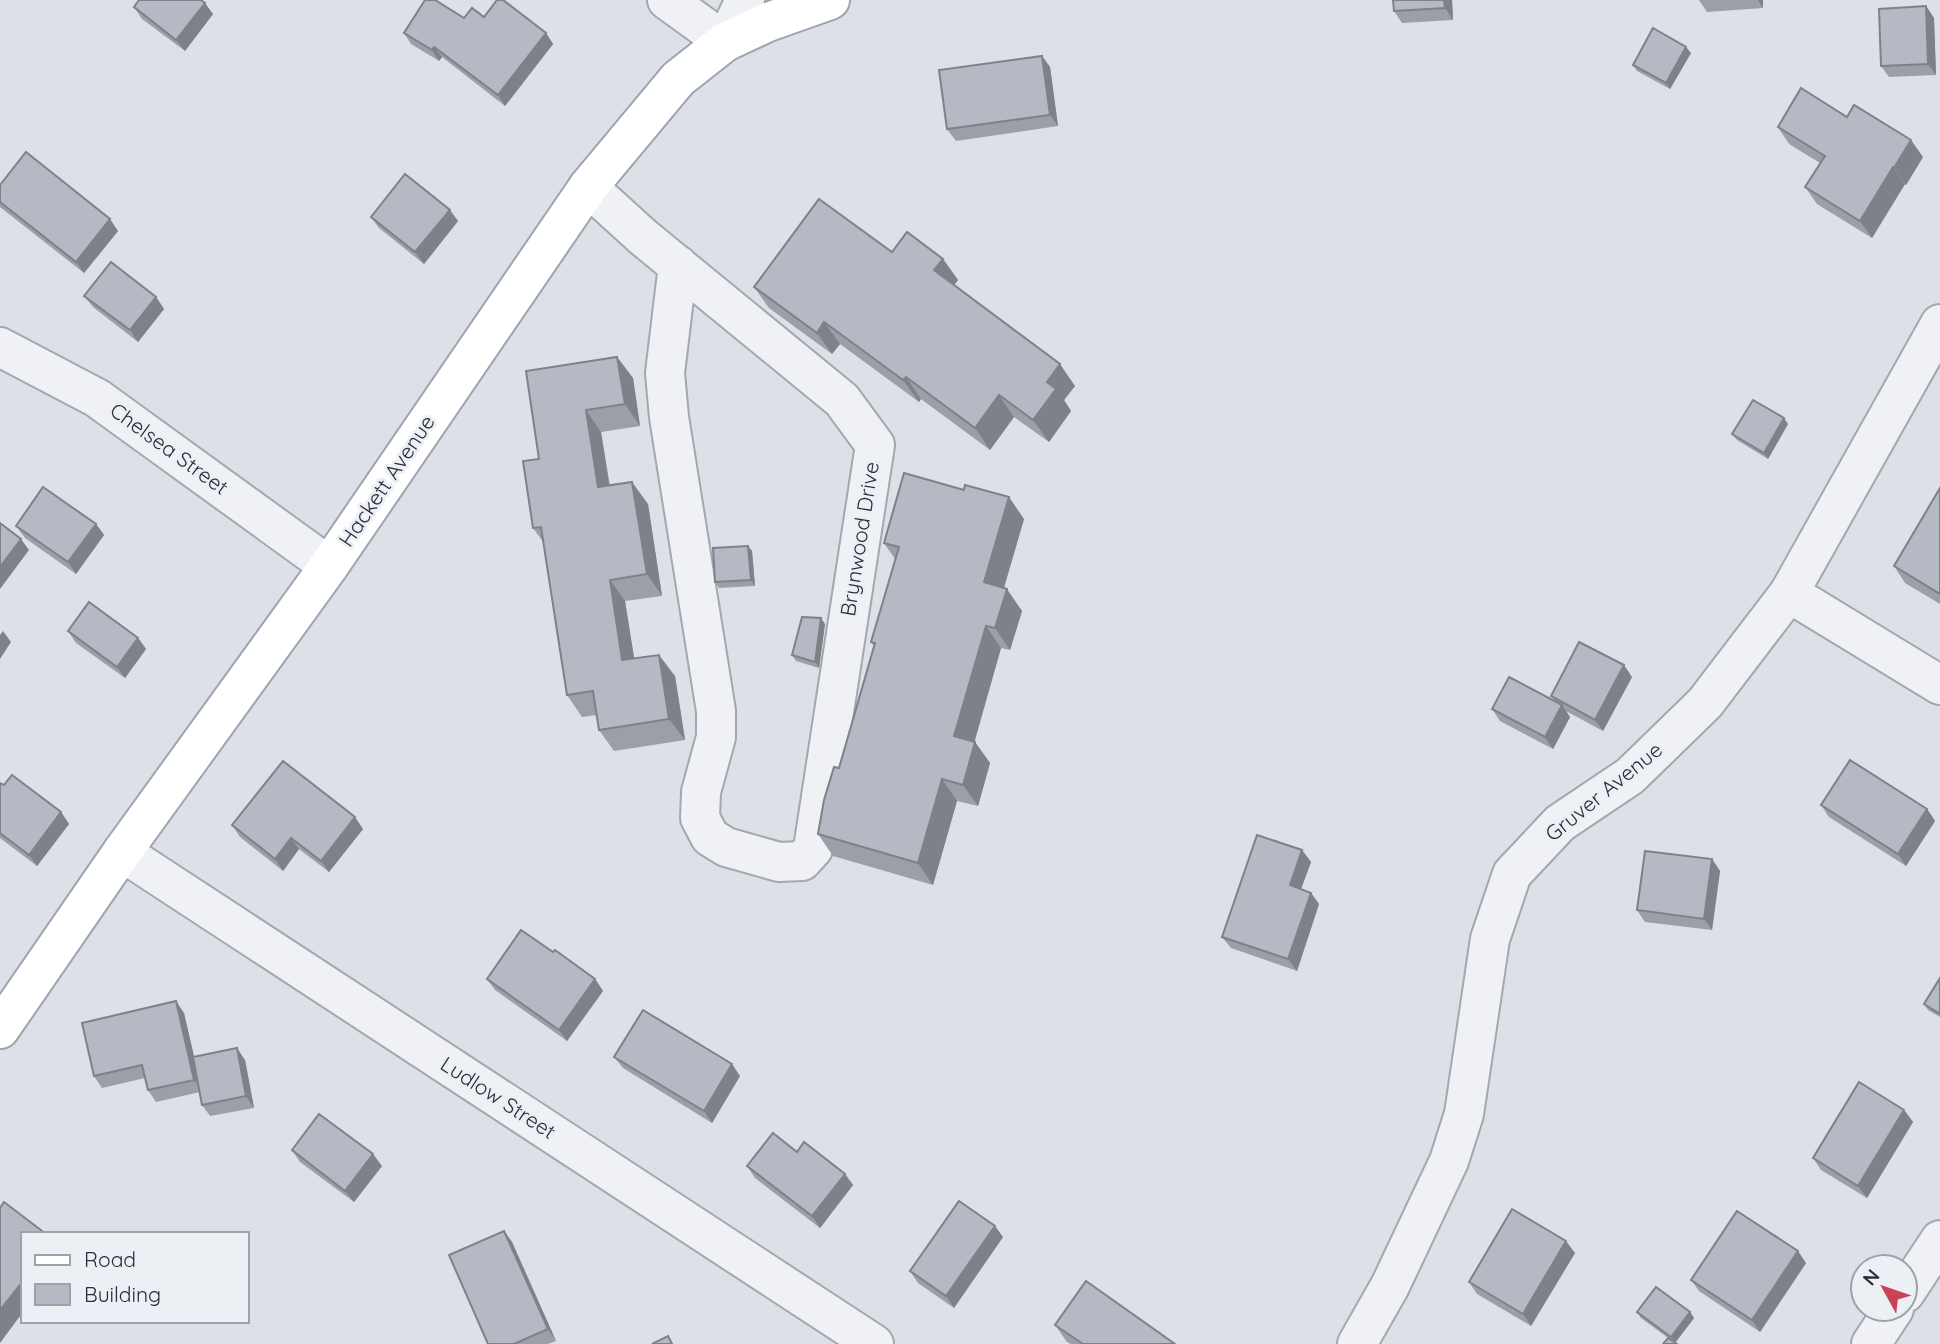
<svg xmlns="http://www.w3.org/2000/svg" width="1940" height="1344" font-family="Quicksand,sans-serif">
<rect width="100%" height="100%" fill="#dde0e6"/>
<g fill="none" stroke-linecap="round" stroke-linejoin="round">
<g stroke="#a3a7b0" stroke-width="42">
<g id="minor">
<path d="M667,0L725,42L745,0"/>
<path d="M588,187L643,237L842,400L875,445L813,849L802,861L779,862L726,847L710,837L700,818L701,792L716,737V711L669,417L665,373L678,265"/>
<path d="M0,347L97,398L329,566"/>
<path d="M1789,593L1940,685"/>
<path d="M122,852L874,1344"/>
<path d="M1905,1293L1940,1240"/>
<path d="M1357,1344L1390,1286L1449,1161L1464,1114L1490,939L1512,874L1560,823L1630,776L1705,703L1789,593L1940,324"/>
<path d="M1871,1344L1894,1309"/>
</g>
</g>
<g stroke="#9ca4b2" stroke-width="42">
<path id="major" d="M0,1029L122,852L329,566L588,187L678,79L725,42L768,22L830,0"/>
</g>
<use href="#minor" stroke="#eff1f5" stroke-width="38"/>
<use href="#major" stroke="#fff" stroke-width="38"/>
</g>
<g fill="#9b9fa8">
<path d="M1452,0L1453,20L1402,23L1394,11Z"/>
<path d="M1699,0H1763V8L1707,12Z"/>
<path d="M1926,6L1934,18L1936,75L1889,77L1881,66Z"/>
<path d="M134,7L213,14L185,51L142,19Z"/>
<path d="M484,17L546,33L553,44L505,106L442,57L439,61L411,44L404,33L464,18Z"/>
<path d="M1691,53L1670,89L1637,71L1633,65Z"/>
<path d="M1042,56L1050,67L1058,126L956,141L947,129Z"/>
<path d="M1847,117L1923,157L1906,185L1905,184L1872,238L1817,204L1805,187L1820,163L1789,144L1778,127Z"/>
<path d="M0,185L118,231L84,273L0,207Z"/>
<path d="M371,217L458,221L424,264L379,228Z"/>
<path d="M892,252L943,259L958,280L954,285L1075,386L1064,400L1071,411L1049,442L1014,417L990,450L921,399L919,402L840,344L832,354L769,308L754,287Z"/>
<path d="M84,296L156,297L164,309L138,342L93,307Z"/>
<path d="M617,357L633,378L640,426L601,432L610,486L648,504L662,596L625,601L634,659L675,676L685,740L614,751L599,730L597,715L582,717L567,695L544,543L533,528L539,459Z"/>
<path d="M1788,424L1768,459L1737,440L1732,434Z"/>
<path d="M1940,488V604L1905,583L1894,566Z"/>
<path d="M1024,519L1004,588L1022,611L1010,650L1001,648L974,741L990,763L978,806L957,801L933,885L833,856L818,834L839,768L874,646L871,642L895,559L884,543Z"/>
<path d="M96,524L104,535L76,574L25,538L16,526Z"/>
<path d="M748,546L752,551L755,586L719,588L715,582Z"/>
<path d="M825,624L819,668L796,661L792,655Z"/>
<path d="M68,631L138,638L146,649L125,678L76,643Z"/>
<path d="M1632,677L1603,731L1566,711L1570,717L1553,749L1500,721L1492,709L1555,701L1551,696Z"/>
<path d="M0,783L4,785L61,812L69,824L37,866L0,838Z"/>
<path d="M1821,805L1927,809L1935,821L1906,866L1829,817Z"/>
<path d="M232,825L363,829L329,872L299,849L283,871L240,837Z"/>
<path d="M1302,850L1311,862L1301,889L1311,893L1319,904L1297,971L1231,948L1222,937Z"/>
<path d="M1712,859L1720,871L1712,930L1645,922L1637,910Z"/>
<path d="M553,952L595,979L603,991L567,1041L495,990L487,979Z"/>
<path d="M1940,978V1017L1928,1010L1924,1004Z"/>
<path d="M184,1013L194,1057L245,1060L254,1108L210,1116L202,1105L200,1092L156,1102L148,1090L145,1078L102,1088L94,1076Z"/>
<path d="M614,1057L740,1076L712,1123L623,1068Z"/>
<path d="M1904,1110L1913,1122L1867,1198L1821,1170L1813,1158Z"/>
<path d="M292,1150L382,1166L354,1202L300,1162Z"/>
<path d="M747,1166L845,1174L853,1185L820,1228L755,1178Z"/>
<path d="M504,1231L512,1242L556,1341L548,1344H488Z"/>
<path d="M1003,1237L954,1308L918,1283L910,1271Z"/>
<path d="M1575,1253L1531,1326L1477,1294L1469,1282Z"/>
<path d="M1806,1263L1760,1332L1699,1291L1691,1280Z"/>
<path d="M1637,1312H1690L1694,1318L1675,1343L1641,1318Z"/>
<path d="M1055,1325L1175,1344H1071L1067,1342Z"/>
</g>
<g fill="#7e8288">
<path d="M1444,0H1452L1453,20L1445,8Z"/>
<path d="M1758,0H1763V8Z"/>
<path d="M205,3L213,14L185,51L176,40Z"/>
<path d="M1926,6L1934,18L1936,75L1928,64Z"/>
<path d="M546,33L553,44L505,106L498,95Z"/>
<path d="M434,47L442,57L439,61L432,50Z"/>
<path d="M1686,47L1691,53L1670,89L1666,83Z"/>
<path d="M1042,56L1050,67L1058,126L1050,115Z"/>
<path d="M1911,140L1923,157L1906,185L1894,168Z"/>
<path d="M1893,167L1905,184L1872,238L1860,221Z"/>
<path d="M450,210L458,221L424,264L415,252Z"/>
<path d="M110,219L118,231L84,273L76,262Z"/>
<path d="M943,259L958,280L949,292L934,270Z"/>
<path d="M156,297L164,309L138,342L130,330Z"/>
<path d="M824,322L840,344L832,354L817,333Z"/>
<path d="M617,357L633,378L640,426L625,404Z"/>
<path d="M1060,364L1075,386L1064,400L1071,411L1049,442L1033,420L1047,382Z"/>
<path d="M906,377L921,399L919,402L903,380Z"/>
<path d="M999,395L1014,417L990,450L975,428Z"/>
<path d="M586,410L601,432L613,509L598,487Z"/>
<path d="M1784,418L1788,424L1768,459L1764,453Z"/>
<path d="M632,482L648,504L662,596L647,574Z"/>
<path d="M1009,497L1024,519L999,604L984,582Z"/>
<path d="M96,524L104,535L76,574L68,562Z"/>
<path d="M21,539L29,550L0,589V567Z"/>
<path d="M748,546L752,551L755,586L751,580Z"/>
<path d="M610,580L625,601L638,682L622,660Z"/>
<path d="M1007,589L1022,611L1010,650L995,628Z"/>
<path d="M821,618L825,624L819,668L815,662Z"/>
<path d="M986,626L1001,648L970,758L954,736Z"/>
<path d="M3,631L11,642L0,659V635Z"/>
<path d="M138,638L146,649L125,678L117,667Z"/>
<path d="M659,655L675,676L685,740L669,719Z"/>
<path d="M1624,665L1632,677L1603,731L1595,720Z"/>
<path d="M1562,705L1570,717L1553,749L1545,737Z"/>
<path d="M975,742L990,763L978,806L963,785Z"/>
<path d="M942,779L957,801L933,885L918,863Z"/>
<path d="M1927,809L1935,821L1906,866L1898,854Z"/>
<path d="M61,812L69,824L37,866L29,855Z"/>
<path d="M355,817L363,829L329,872L321,861Z"/>
<path d="M291,838L299,849L283,871L275,859Z"/>
<path d="M1302,850L1311,862L1298,897L1290,885Z"/>
<path d="M1712,859L1720,871L1712,930L1704,919Z"/>
<path d="M1311,893L1319,904L1297,971L1288,959Z"/>
<path d="M595,979L603,991L567,1041L559,1030Z"/>
<path d="M176,1001L184,1013L202,1091L194,1080Z"/>
<path d="M237,1048L245,1060L254,1108L246,1096Z"/>
<path d="M732,1064L740,1076L712,1123L704,1111Z"/>
<path d="M1904,1110L1913,1122L1867,1198L1858,1186Z"/>
<path d="M373,1154L382,1166L354,1202L345,1191Z"/>
<path d="M845,1174L853,1185L820,1228L812,1216Z"/>
<path d="M995,1226L1003,1237L954,1308L946,1296Z"/>
<path d="M504,1231L512,1242L556,1341L548,1329Z"/>
<path d="M1566,1241L1575,1253L1531,1326L1523,1314Z"/>
<path d="M1798,1251L1806,1263L1760,1332L1752,1320Z"/>
<path d="M22,1280L23,1312L0,1343V1310Z"/>
<path d="M1690,1312L1694,1318L1675,1343L1671,1337Z"/>
</g>
<g fill="#b4b9c3" stroke="#7e8288" stroke-width="2">
<path d="M139,0H201L205,3L176,40L134,7Z"/>
<path d="M425,0H435L464,18L472,8L484,17L497,0H503L546,33L498,95L434,47L432,50L404,33Z"/>
<path d="M1393,0H1444L1445,8L1394,11Z"/>
<path d="M1926,6L1928,64L1881,66L1879,9Z"/>
<path d="M1653,28L1686,47L1666,83L1633,65Z"/>
<path d="M1042,56L1050,115L947,129L939,70Z"/>
<path d="M1801,88L1847,117L1854,105L1911,140L1894,168L1893,167L1860,221L1805,187L1825,156L1778,127Z"/>
<path d="M26,152L110,219L76,262L0,202V185Z"/>
<path d="M405,174L450,210L415,252L371,217Z"/>
<path d="M819,199L892,252L907,232L943,259L934,270L1060,364L1047,382L1056,389L1033,420L999,395L975,428L906,377L903,380L824,322L817,333L754,287Z"/>
<path d="M111,262L156,297L130,330L84,296Z"/>
<path d="M617,357L625,404L586,410L598,487L632,482L647,574L610,580L622,660L659,655L669,719L599,730L593,691L567,695L541,527L533,528L523,461L539,459L526,371Z"/>
<path d="M1753,400L1784,418L1764,453L1732,434Z"/>
<path d="M904,473L964,490L965,485L1009,497L984,582L1007,589L995,628L986,626L954,736L975,742L963,785L942,779L918,863L818,834L824,800L834,767L839,768L875,643L871,642L899,547L884,543Z"/>
<path d="M43,487L96,524L68,562L16,526Z"/>
<path d="M1940,488V594L1894,566Z"/>
<path d="M0,523L21,539L0,567Z"/>
<path d="M748,546L751,580L715,582L713,548Z"/>
<path d="M89,602L138,638L117,667L68,631Z"/>
<path d="M802,617L821,618L815,662L792,655Z"/>
<path d="M1579,642L1624,665L1595,720L1551,696Z"/>
<path d="M1509,677L1562,705L1545,737L1492,709Z"/>
<path d="M1850,760L1927,809L1898,854L1821,805Z"/>
<path d="M283,761L355,817L321,861L291,838L275,859L232,825Z"/>
<path d="M12,775L61,812L29,855L0,833V783L4,785Z"/>
<path d="M1257,835L1302,850L1290,885L1311,893L1288,959L1222,937Z"/>
<path d="M1645,851L1712,859L1704,919L1637,910Z"/>
<path d="M521,930L553,952L555,950L595,979L559,1030L487,979Z"/>
<path d="M1940,978V1014L1924,1004Z"/>
<path d="M176,1001L194,1080L148,1090L142,1065L94,1076L82,1023Z"/>
<path d="M643,1010L732,1064L704,1111L614,1057Z"/>
<path d="M237,1048L246,1096L202,1105L193,1057Z"/>
<path d="M1859,1082L1904,1110L1858,1186L1813,1158Z"/>
<path d="M319,1114L373,1154L345,1191L292,1150Z"/>
<path d="M773,1133L797,1152L804,1142L845,1174L812,1216L747,1166Z"/>
<path d="M959,1201L995,1226L946,1296L910,1271Z"/>
<path d="M4,1202L46,1234H23V1281L0,1310V1208Z"/>
<path d="M1512,1209L1566,1241L1523,1314L1469,1282Z"/>
<path d="M1737,1211L1798,1251L1752,1320L1691,1280Z"/>
<path d="M504,1231L548,1329L514,1344H488L449,1255Z"/>
<path d="M1086,1281L1175,1344H1083L1055,1325Z"/>
<path d="M1656,1287L1690,1312L1671,1337L1637,1312Z"/>
<path d="M668,1336L672,1344H652Z"/>
<path d="M1668,1338L1677,1344H1663Z"/>
</g>
<g text-anchor="middle" stroke-width="6" stroke-linejoin="round" paint-order="stroke">
<g font-size="21" fill="#272e3c" stroke="#eceff4">
<text transform="translate(169 449) rotate(36)" y="7">Chelsea Street</text>
<text transform="translate(387 481) rotate(-56)" y="7">Hackett Avenue</text>
<text transform="translate(860 539) rotate(-81)" y="7">Brynwood Drive</text>
<text transform="translate(1604 792) rotate(-39)" y="7">Gruver Avenue</text>
<text transform="translate(498 1098) rotate(33)" y="7">Ludlow Street</text>
</g>
</g>
<rect x="21" y="1232" width="228" height="91" fill="#eceff4" stroke="#9da2aa" stroke-width="2"/>
<rect x="35" y="1255" width="35" height="10" fill="#ffffff" stroke="#9da2aa" stroke-width="2"/>
<text x="84" y="1267" font-size="21" fill="#272e3c">Road</text>
<rect x="35" y="1284" width="35" height="21" fill="#b4b9c3" stroke="#9da2aa" stroke-width="2"/>
<text x="84" y="1302" font-size="21" fill="#272e3c">Building</text>
<g transform="translate(1884 1288) rotate(310)"><circle r="33" fill="#eceff4" stroke="#9da2aa" stroke-width="2"/>
<path d="M0-5L12 26L0 18L-12 26Z" fill="#ca4354"/>
<text y="-10" font-size="19" font-weight="bold" text-anchor="middle" fill="#272e3c">N</text>
</g>
</svg>
